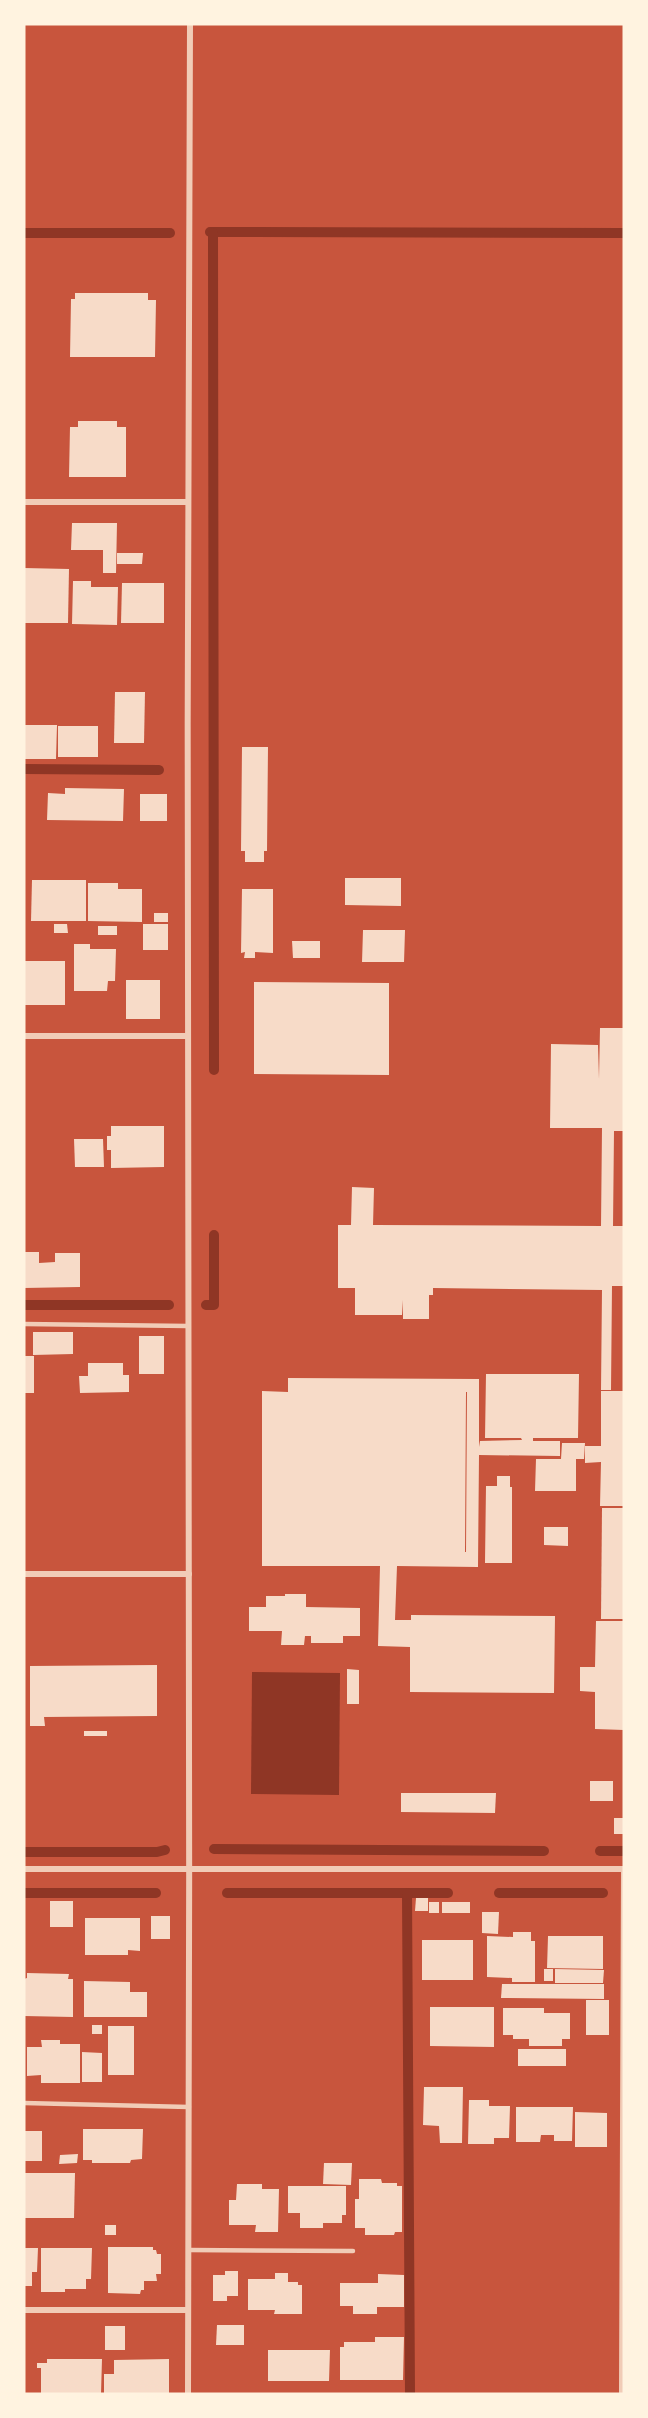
<svg xmlns="http://www.w3.org/2000/svg" width="648" height="2418" font-family="'Nunito Sans',sans-serif">
<rect width="100%" height="100%" fill="#c8553d"/>
<path fill="#8f3625" d="M252,1672L340,1673L339,1795L251,1794Z"/>
<g fill="none" stroke-linecap="round" stroke-linejoin="round">
<g stroke="#8f3625" stroke-width="10">
<path d="M210,232L624,233"/>
<path d="M24,233H170"/>
<path d="M213,233L214,1070"/>
<path d="M24,769L159,770"/>
<path d="M24,1305H169"/>
<path d="M206,1305H214V1235"/>
<path d="M214,1849L544,1851"/>
<path d="M600,1851H624"/>
<path d="M24,1852H157L165,1850"/>
<path d="M24,1893H156"/>
<path d="M227,1893H448"/>
<path d="M407,1893L410,2394"/>
<path d="M499,1893H603"/>
</g>
</g>
<g fill="#f7dbc8" fill-rule="evenodd">
<path d="M75,293H148V300H156L155,357H70L71,299H75Z"/>
<path d="M78,421H117V427H126V477H69L70,427H78Z"/>
<path d="M72,523H117L116,573H103V550H71Z"/>
<path d="M117,553H143L142,564H117Z"/>
<path d="M24,568L69,569L68,623H24Z"/>
<path d="M73,581H91V587H118L117,625L72,624Z"/>
<path d="M122,583H164V623H121Z"/>
<path d="M115,692H145L144,743H114Z"/>
<path d="M24,725H57L56,759H24Z"/>
<rect x="58" y="726" width="40" height="31"/>
<path d="M242,747H268L267,851H264V862H245V851H241Z"/>
<path d="M65,788L124,789L123,821L47,820L48,793L65,794Z"/>
<rect x="140" y="794" width="27" height="27"/>
<path d="M345,878H401V906L345,905Z"/>
<path d="M32,880H86V921H31Z"/>
<path d="M88,883H118V889H142V922L88,921Z"/>
<path d="M242,889H273V953L255,952V958H244L245,952L241,953Z"/>
<rect x="154" y="913" width="14" height="9"/>
<path d="M54,924H67L68,933H54Z"/>
<rect x="143" y="924" width="25" height="26"/>
<rect x="98" y="926" width="19" height="9"/>
<path d="M363,930H405L404,962H362Z"/>
<path d="M292,941H320V958H293Z"/>
<path d="M74,944H90V949H116L115,981H108L107,991H74Z"/>
<rect x="24" y="961" width="41" height="44"/>
<rect x="126" y="980" width="34" height="39"/>
<path d="M254,982L389,983V1075L254,1074Z"/>
<path d="M600,1028H624V1131H614L613,1226H624V1286H612L611,1390H601L602,1290L433,1288V1295H429V1319H403V1300L402,1315H355V1288H338V1225H351L352,1187L374,1188L373,1225L601,1226L602,1128H550L551,1044L598,1045L599,1079Z"/>
<path d="M111,1126H164V1167L111,1168V1150H107V1136H111Z"/>
<path d="M74,1139H103L104,1167H75Z"/>
<path d="M24,1252H39V1263L55,1262V1253H80V1287L24,1288Z"/>
<path d="M33,1332H73V1354L33,1355Z"/>
<rect x="139" y="1336" width="25" height="38"/>
<rect x="24" y="1356" width="10" height="37"/>
<path d="M88,1363H123V1375H129V1392L80,1393L79,1376H88Z"/>
<path d="M486,1374H579L578,1438H533V1441H560V1456L479,1455L478,1567L397,1566L395,1620H411V1615L555,1616L554,1693L410,1692V1647L378,1646L380,1566H262V1391L288,1392V1378L479,1379V1447L480,1441L522,1440L521,1438H485ZM466,1392H467L466,1552H465Z"/>
<path d="M601,1391H624V1506H600L601,1462L585,1463V1446H601Z"/>
<path d="M562,1443H585L584,1459H576V1491H535L536,1459H561Z"/>
<path d="M497,1476H510V1487H512V1563H485L486,1486H497Z"/>
<path d="M602,1508H624L623,1619H601Z"/>
<path d="M544,1527H568V1546L544,1545Z"/>
<path d="M285,1594H306V1607L360,1608V1636H343V1643H311V1636H305L304,1645H281L282,1631H249V1607H266V1596H285Z"/>
<path d="M596,1621H624V1730L595,1729V1692L580,1691V1667H595Z"/>
<path d="M157,1665V1716L44,1717L45,1726H30V1666Z"/>
<path d="M347,1669L359,1670V1704H347Z"/>
<rect x="84" y="1731" width="23" height="5"/>
<rect x="590" y="1781" width="23" height="20"/>
<path d="M401,1793H496L495,1813L401,1812Z"/>
<rect x="614" y="1818" width="10" height="16"/>
<path d="M416,1898H428V1911H415Z"/>
<rect x="50" y="1901" width="23" height="26"/>
<rect x="429" y="1902" width="10" height="11"/>
<rect x="442" y="1902" width="28" height="11"/>
<path d="M482,1912H499L498,1934L482,1933Z"/>
<rect x="151" y="1916" width="19" height="23"/>
<path d="M85,1918H140V1951L128,1950V1955H85Z"/>
<path d="M513,1932H531V1941H535V1982H512V1978L487,1977V1936L513,1937Z"/>
<path d="M548,1936H603V1969L547,1968Z"/>
<rect x="422" y="1940" width="51" height="40"/>
<rect x="544" y="1969" width="9" height="12"/>
<path d="M555,1969L604,1970L603,1983H555Z"/>
<path d="M27,1973L69,1974L68,1979H73V2017L24,2016V1979L27,1978Z"/>
<path d="M84,1981L130,1982V1992H147V2017H84Z"/>
<path d="M502,1984H604V1999L501,1998Z"/>
<rect x="586" y="2000" width="23" height="35"/>
<path d="M430,2007H494V2047L430,2046Z"/>
<path d="M503,2008H544V2013H570V2039H562V2046H529V2039H513V2035H503Z"/>
<rect x="92" y="2025" width="10" height="9"/>
<rect x="108" y="2026" width="26" height="49"/>
<path d="M41,2040H60V2044H80V2083H41V2075L27,2076V2047H42Z"/>
<rect x="518" y="2049" width="48" height="17"/>
<path d="M82,2052L102,2053V2082H82Z"/>
<path d="M424,2087H463L462,2143H440L439,2126L423,2125Z"/>
<path d="M469,2100H489V2106H510L509,2138H494V2144H468Z"/>
<path d="M516,2107H573L572,2141H554V2135H541L540,2142H516Z"/>
<path d="M575,2112L607,2113V2147H575Z"/>
<path d="M83,2129H143L142,2159L131,2160L130,2163H92V2160H83Z"/>
<rect x="24" y="2131" width="18" height="30"/>
<path d="M78,2154L77,2163L59,2164L60,2155Z"/>
<path d="M324,2163H352L351,2185L323,2184Z"/>
<path d="M24,2173H75L74,2218H24Z"/>
<path d="M359,2179H381L382,2183H397V2186H402V2232H395L394,2235H365V2228H355V2199H359Z"/>
<path d="M237,2184H262V2189H279L278,2232H255L256,2225H229V2200H236Z"/>
<path d="M288,2186H346V2215H342V2223H323V2228H300V2213H288Z"/>
<rect x="105" y="2225" width="11" height="10"/>
<path d="M108,2247H153V2250H156L157,2254H161V2274H156L157,2281H144V2290H141L140,2294L108,2293Z"/>
<path d="M24,2248H38L37,2272H32V2286H24Z"/>
<path d="M41,2248H92L91,2279H86V2289H65V2292H41Z"/>
<path d="M225,2271H238V2296H227V2301H213V2275H225Z"/>
<path d="M275,2273H288V2282H298V2285H302V2314H274L275,2310H248V2279H275Z"/>
<path d="M378,2274L404,2275V2307H377V2314H353V2306H340V2283H378Z"/>
<path d="M217,2325H244V2345H216Z"/>
<rect x="105" y="2326" width="20" height="24"/>
<path d="M375,2337H404L403,2380H340V2347H344V2342H375Z"/>
<path d="M268,2350H330L329,2381H268Z"/>
<path d="M47,2359H102L101,2394H41V2368H37V2363H47Z"/>
<path d="M169,2359V2394H104V2374H114V2360Z"/>
</g>
<g fill="none" stroke-linecap="round" stroke-linejoin="round">
<g stroke="#f1ccb7" stroke-width="4.5">
<path d="M24,1324L188,1326"/>
<path d="M24,2103L189,2107"/>
<path d="M189,2250L353,2251"/>
</g>
<g stroke="#f1ccb7" stroke-width="6">
<path d="M24,502H186"/>
<path d="M24,1036H187"/>
<path d="M24,1574H189"/>
<path d="M24,1869H624"/>
<path d="M24,2310H188"/>
<path d="M188,2394C192,1604 184,814 190,24"/>
<path d="M622,2394L624,1869"/>
</g>
</g>
<rect width="648" height="2418" fill="none" stroke="#fff3e0" stroke-width="51"/>
</svg>
